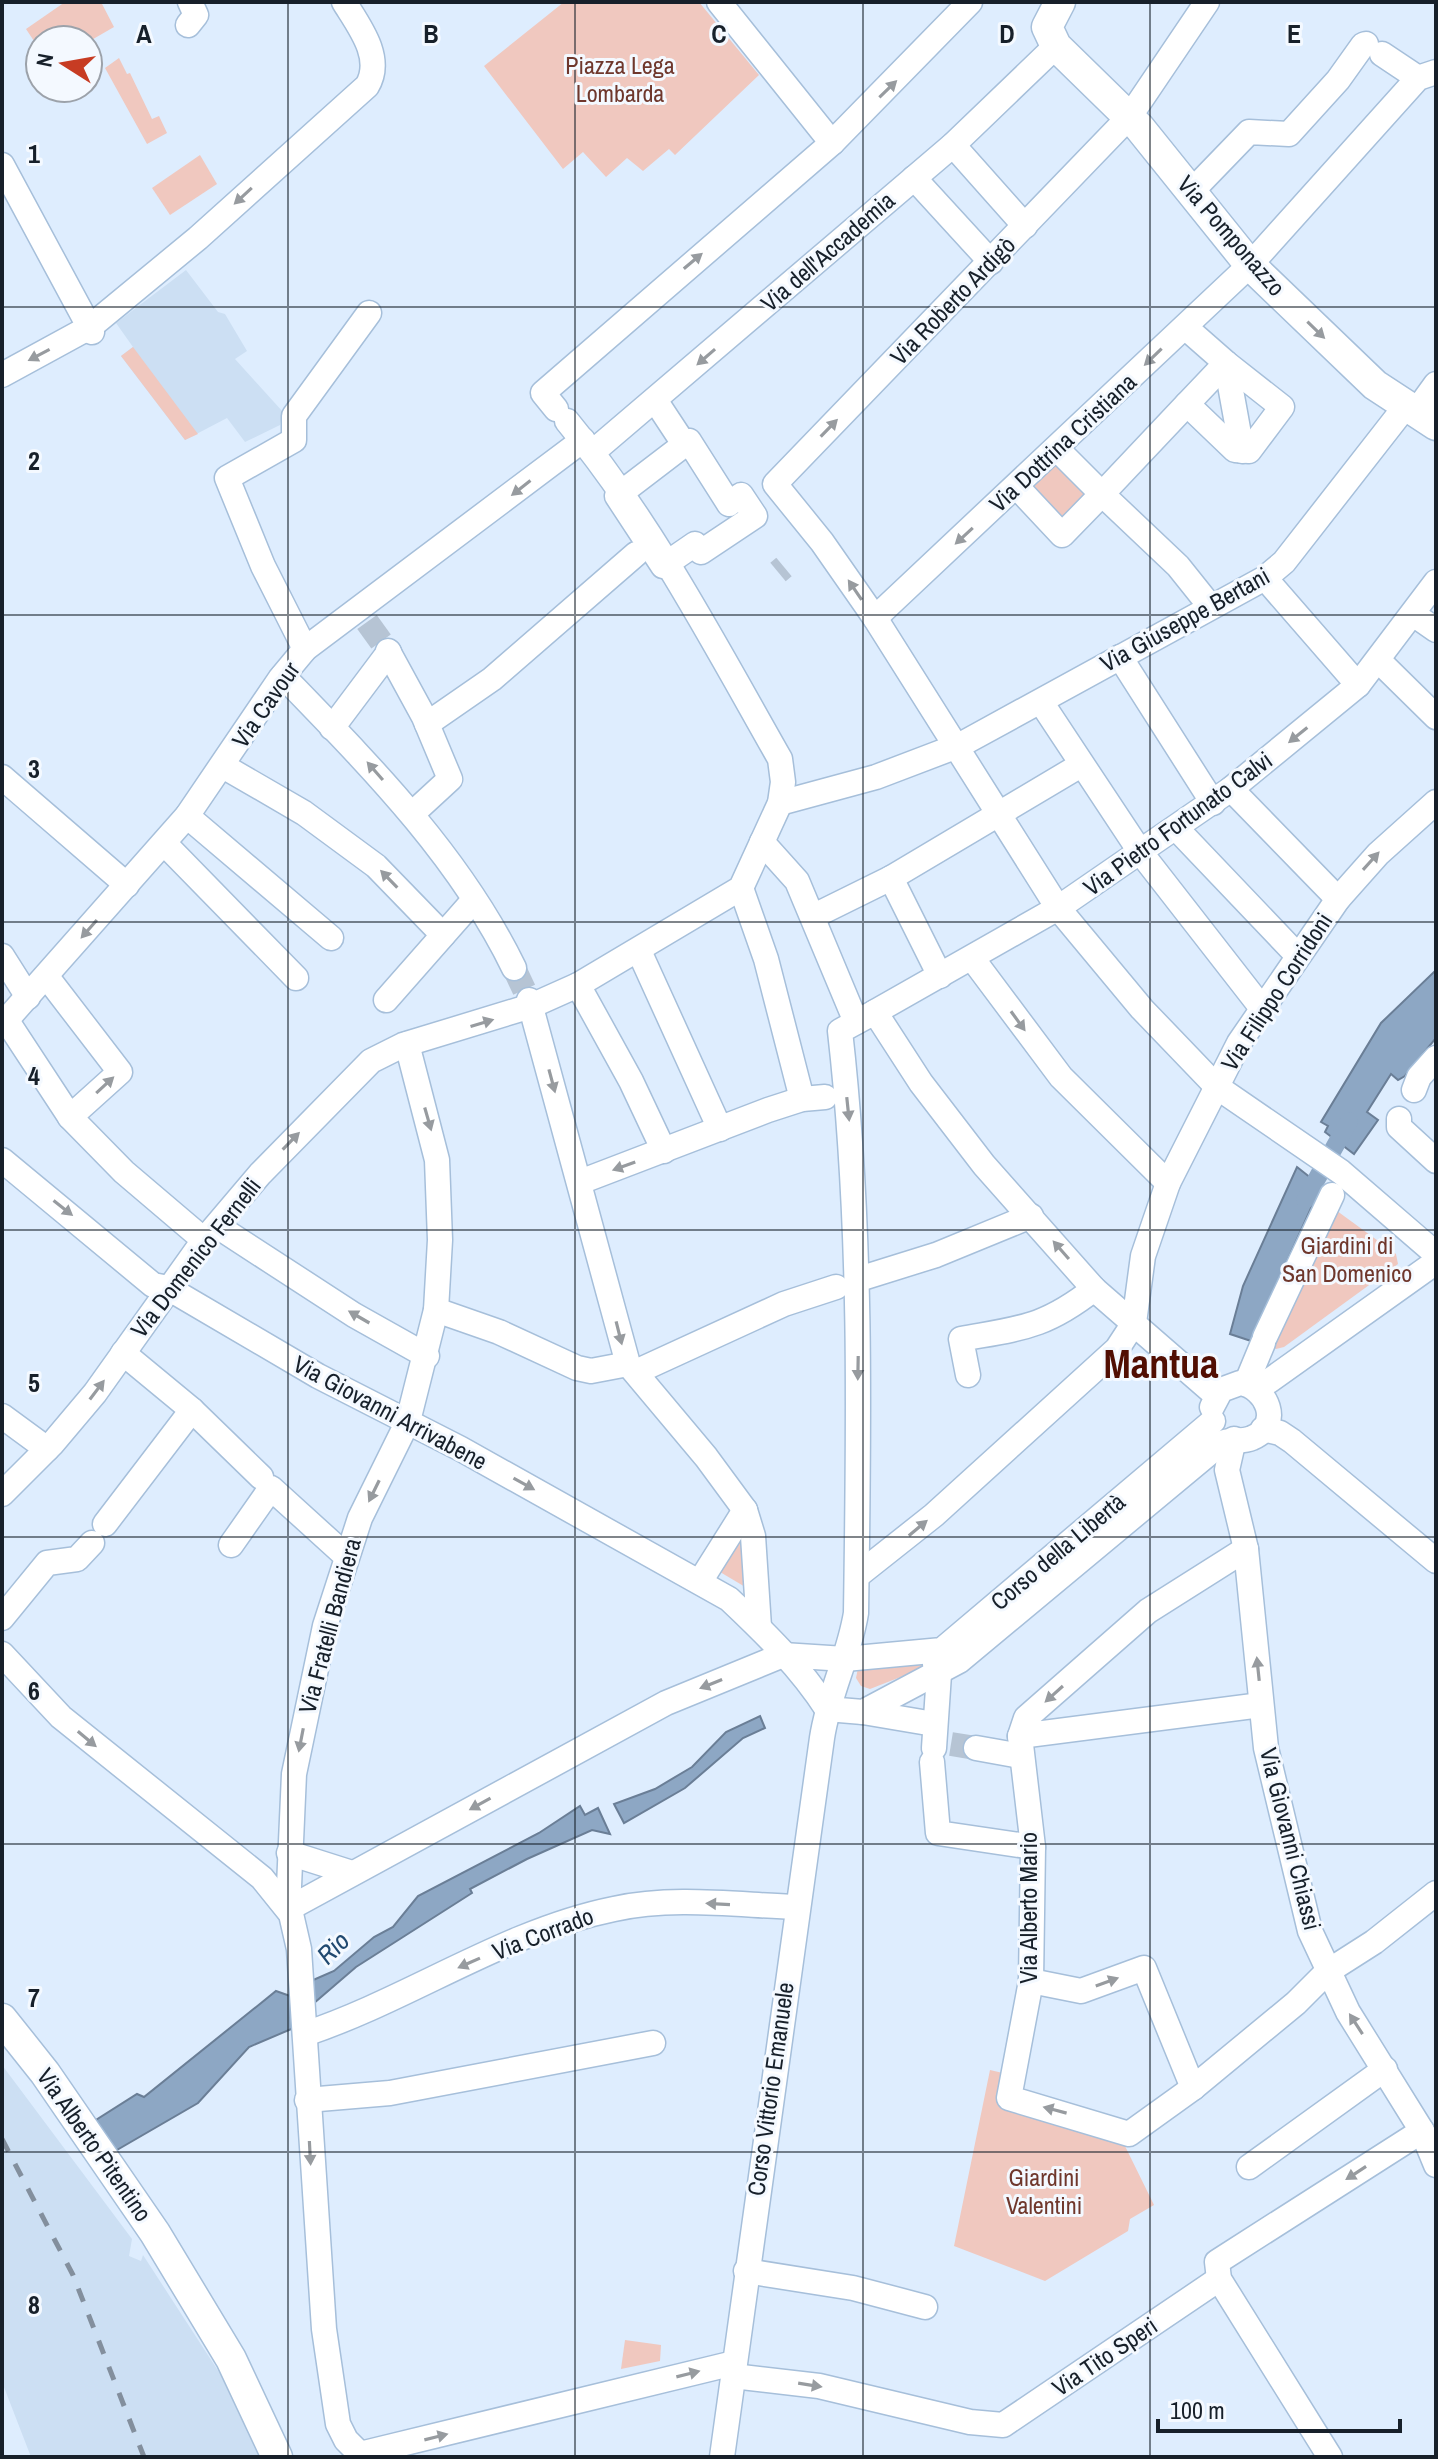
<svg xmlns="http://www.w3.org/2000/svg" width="1438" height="2459" font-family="'Archivo Narrow',sans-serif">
<rect width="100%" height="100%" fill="#deedfe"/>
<g fill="#ccdff3">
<path d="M186,270L218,312L225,314L247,351L235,359L283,412L280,425L245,442L227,418L185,440L121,356L133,347L116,323Z"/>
<path d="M2,2065L132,2239L129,2256L141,2261L143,2255L228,2386L260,2457H31L2,2382Z"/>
</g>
<g fill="#f0c8bf">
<path d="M65,2H101L114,27L88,42L61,31L58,40L51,37L36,44L26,29Z"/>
<path d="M564,2H699L759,75L675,155L669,149L643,171L627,158L606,177L583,152L563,169L484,66Z"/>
<path d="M119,58L127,74L130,73L152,119L159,116L167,133L147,144L105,68Z"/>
<path d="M200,155L217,184L170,215L152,188Z"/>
<path d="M133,347L198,434L185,440L121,356Z"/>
<path d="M1058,458L1094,496L1062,526L1027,488Z"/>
<path d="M1333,1208L1396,1254L1398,1264L1284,1347L1276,1349L1273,1347Z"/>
<path d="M733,1537L745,1542L752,1591L715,1569Z"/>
<path d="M924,1663L921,1669L870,1689L861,1686L856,1678L858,1668Z"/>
<path d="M990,2070L1007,2074L1002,2102L1124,2144L1154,2205L1130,2219L1128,2231L1045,2281L954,2246Z"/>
<path d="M625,2340L661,2345L660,2361L621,2369Z"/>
</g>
<g fill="#8da7c4" stroke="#6a7e96" stroke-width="2">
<path d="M1436,970V1038L1405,1076L1398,1080L1391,1074L1367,1112L1378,1120L1354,1154L1325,1132L1328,1126L1321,1122L1381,1023Z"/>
<path d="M1297,1167L1321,1186L1251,1341L1230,1334L1243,1286Z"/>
<path d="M760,1716L765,1728L743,1738L685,1788L624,1823L614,1804L655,1789L692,1767L726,1732Z"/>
<path d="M580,1806L585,1815L598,1808L610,1834L592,1830L527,1859L470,1889L472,1893L356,1967L313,2004L311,1981L334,1971L374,1937L393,1927L418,1896L539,1833Z"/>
<path d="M276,1991L293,1997L296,2027L249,2047L198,2103L110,2154L88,2125L137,2094L144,2097Z"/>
</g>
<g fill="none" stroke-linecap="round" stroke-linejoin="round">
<path stroke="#8da7c4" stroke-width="18" d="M1305,1200L1349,1121"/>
<g stroke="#b6c4d4" stroke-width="24" stroke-dasharray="24 12" stroke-linecap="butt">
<path d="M778,572L784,567"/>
<path d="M367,622L388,651"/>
<path d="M514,968L529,1000"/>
<path d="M951,1744L976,1748"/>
</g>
<g stroke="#a6bfda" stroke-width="27">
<g id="minor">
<path d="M719,2L832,143"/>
<path d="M1207,2L1130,116L775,484L822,542L875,618L1058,908L1142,1009L1217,1087L1341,1172L1436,1254"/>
<path d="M188,25L196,15L190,2"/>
<path d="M1382,54L1418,78"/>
<path d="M953,145L1025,226"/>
<path d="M2,165L92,332"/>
<path d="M914,178L991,262"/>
<path d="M1191,192L1249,132L1289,134L1338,80L1363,45L1366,44"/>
<path d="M1185,327L1226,363L1242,451"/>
<path d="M1226,363L1282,407L1249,451L1235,450L1187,404Z"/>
<path d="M2,375L90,327L198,238L367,86C384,58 359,26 344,2"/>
<path d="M655,400L684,444"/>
<path d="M1187,404L1102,494L1178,566L1210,606"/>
<path d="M556,409L543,393L832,143L970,2"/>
<path d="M1415,413L1436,384"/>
<path d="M689,441L729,504L741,495L755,516L701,552L695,544L663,566L617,496Z"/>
<path d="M594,451L953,145L1056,46"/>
<path d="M1017,487L1062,535L1102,494L1057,449"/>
<path d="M1265,578L1358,685"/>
<path d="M1413,614L1436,630"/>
<path d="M875,618L1250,265L1418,78L1436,72"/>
<path d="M305,649L263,566L227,478L294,440V416L369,313"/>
<path d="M388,651L424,717L450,779L412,814"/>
<path d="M1120,657L1213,803"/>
<path d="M1378,660L1436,717"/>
<path d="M283,676C369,765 459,855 514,968"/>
<path d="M1041,702L1141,853L1261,1007"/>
<path d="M427,724L492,679L636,554"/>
<path d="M332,728L389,652"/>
<path d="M223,766L304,813L376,866L443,935"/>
<path d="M2,777L127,885"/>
<path d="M1231,789L1338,899"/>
<path d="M780,803L876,777L960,745L1265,578L1284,562L1405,407"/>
<path d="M187,816L331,938"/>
<path d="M1176,828L1298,956"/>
<path d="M762,842L797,881L856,1022"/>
<path d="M164,843L296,978"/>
<path d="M891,878L940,976"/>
<path d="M741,888L766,959L802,1099"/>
<path d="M814,916L891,878L1081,765"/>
<path d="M639,951L720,1129"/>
<path d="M2,956L28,997"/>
<path d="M972,958L1061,1077L1168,1183"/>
<path d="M578,985L631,1081L664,1151"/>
<path d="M386,1000L474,900"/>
<path d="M529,1000L628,1364L706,1457L745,1510L753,1536L759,1627"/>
<path d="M875,1012L1058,908L1231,789L1358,685L1436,582"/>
<path d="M7,1021L70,1117L120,1072L47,977"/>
<path d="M2,1025L187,816L280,679L305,649L583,440"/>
<path d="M1414,1090L1419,1077L1436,1058"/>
<path d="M70,1117L124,1172L204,1240"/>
<path d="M1399,1119V1127L1436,1161"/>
<path d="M2,1160L153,1285L168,1288L318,1376L461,1449L729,1599C764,1632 801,1668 827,1709"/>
<path d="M580,1182L768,1110L802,1099L825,1097"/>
<path d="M217,1226L354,1315L427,1356"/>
<path d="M859,1279L936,1255L1031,1216"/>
<path d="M436,1310L499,1332L577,1368L591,1371L628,1364"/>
<path d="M1265,1337L1332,1195"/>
<path d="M123,1353L192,1410L261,1477"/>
<path d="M638,1371L784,1304L836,1287"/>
<path d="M968,1375L961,1339C1021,1328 1044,1328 1094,1289"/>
<path d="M1246,1384L1263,1343"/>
<path d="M1255,1387L1269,1381L1436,1262"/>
<path d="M2,1416L47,1449"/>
<path d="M1263,1429L1280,1433L1292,1441L1436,1561"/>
<path d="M1234,1439L1227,1470L1246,1549L1266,1748L1310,1931L1348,2012L1422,2131L1436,2165"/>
<path d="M2,1494L52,1444L95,1393L204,1240L260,1174L371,1061L403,1045L531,1006L578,985L741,888L780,803L783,782L780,759C714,643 652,524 567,421"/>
<path d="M105,1524L192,1410"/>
<path d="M231,1545L271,1488L346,1556"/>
<path d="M1246,1549L1148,1611L1026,1718L1020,1736L1261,1705"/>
<path d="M857,1576L934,1515L1117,1349L1134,1323L1143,1256L1168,1183L1239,1043L1338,899L1378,854L1436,802"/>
<path d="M701,1580L745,1510"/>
<path d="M2,1618L47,1563L77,1559L92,1543"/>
<path d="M2,1654L61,1717L262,1878L291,1914L299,1949L324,2329L338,2424L346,2440L360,2454"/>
<path d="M827,1709L863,1712L959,1661L1220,1444C1231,1438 1241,1443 1252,1438C1283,1425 1267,1387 1240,1383L1221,1390L1212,1407"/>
<path d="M863,1712L934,1724"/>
<path d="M1020,1736L1033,1847L1031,1981L1009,2098L1129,2134L1193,2088L1296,2003L1327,1972L1374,1942L1436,1893"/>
<path d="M934,1748L939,1674L935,1664"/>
<path d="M976,1748L1021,1756"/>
<path d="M932,1762L938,1833L1033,1847"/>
<path d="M289,1853L352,1873"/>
<path d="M288,1909L666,1703L766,1662L783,1655L845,1659L942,1650L1213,1421"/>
<path d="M288,1909L294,1774L325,1626L360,1518L408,1421L436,1310L440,1240L437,1160L407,1044"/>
<path d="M1031,1981L1081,1991L1144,1968L1193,2088"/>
<path d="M305,2034C410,1999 505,1931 614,1909C674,1896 736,1905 796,1907"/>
<path d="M307,2100L390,2093L653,2043"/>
<path d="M1249,2167L1385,2069"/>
<path d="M746,2271L853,2288L925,2307"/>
<path d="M733,2376L819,2386L970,2422L1003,2425L1219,2279"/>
<path d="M360,2454L734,2363"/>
<path d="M722,2457L822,1738C829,1692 849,1657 856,1613C859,1418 862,1225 840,1031L875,1012L921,1083L984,1165L1094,1289L1217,1396"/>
<path d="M1330,2457L1219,2279L1217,2262L1422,2131"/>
</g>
</g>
<g stroke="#a6bfda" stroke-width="33">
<g id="major">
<path d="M1060,2L1047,27L1056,46L1139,127L1250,265L1375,385L1436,425"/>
<path d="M2,2019L45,2073L155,2233L231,2359L277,2457"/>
</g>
</g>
<use href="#minor" stroke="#fff" stroke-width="24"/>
<use href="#major" stroke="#fff" stroke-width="30"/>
<path stroke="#838f9d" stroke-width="5" stroke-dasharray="14 14" stroke-linecap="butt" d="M2,2139L73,2275L144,2457"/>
</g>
<defs><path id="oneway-solid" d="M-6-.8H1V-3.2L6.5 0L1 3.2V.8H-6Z" transform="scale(2)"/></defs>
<g fill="#979b9f">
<use href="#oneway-solid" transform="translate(888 89) rotate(-44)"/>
<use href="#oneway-solid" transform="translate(243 196) rotate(137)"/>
<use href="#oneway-solid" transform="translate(693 261) rotate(-40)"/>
<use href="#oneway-solid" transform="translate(1316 330) rotate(44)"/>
<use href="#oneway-solid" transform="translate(39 355) rotate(152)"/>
<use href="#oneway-solid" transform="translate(706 357) rotate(139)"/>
<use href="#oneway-solid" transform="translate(1153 357) rotate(136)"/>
<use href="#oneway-solid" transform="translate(829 428) rotate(-46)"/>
<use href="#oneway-solid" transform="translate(521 488) rotate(142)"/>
<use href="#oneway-solid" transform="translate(964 536) rotate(137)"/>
<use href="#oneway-solid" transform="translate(855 590) rotate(-124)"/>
<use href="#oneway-solid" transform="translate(1298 735) rotate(141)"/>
<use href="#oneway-solid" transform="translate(375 771) rotate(-131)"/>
<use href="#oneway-solid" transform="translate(1371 861) rotate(-48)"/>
<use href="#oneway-solid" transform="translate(389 879) rotate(-134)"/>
<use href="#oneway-solid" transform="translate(89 929) rotate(131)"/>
<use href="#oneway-solid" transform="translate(1018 1021) rotate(54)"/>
<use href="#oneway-solid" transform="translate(482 1023) rotate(-17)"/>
<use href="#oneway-solid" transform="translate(552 1081) rotate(75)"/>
<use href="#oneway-solid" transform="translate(105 1085) rotate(-43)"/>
<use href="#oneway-solid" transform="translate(848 1109) rotate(84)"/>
<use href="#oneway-solid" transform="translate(428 1119) rotate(74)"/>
<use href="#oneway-solid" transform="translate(291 1141) rotate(-46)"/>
<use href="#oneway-solid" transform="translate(624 1166) rotate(160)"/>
<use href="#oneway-solid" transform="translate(63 1208) rotate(38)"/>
<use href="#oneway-solid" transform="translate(1061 1250) rotate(-131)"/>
<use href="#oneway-solid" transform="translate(359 1317) rotate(-150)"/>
<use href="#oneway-solid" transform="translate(619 1333) rotate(76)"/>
<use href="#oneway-solid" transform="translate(858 1368) rotate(91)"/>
<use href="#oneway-solid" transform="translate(97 1390) rotate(-53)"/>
<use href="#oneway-solid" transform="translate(524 1484) rotate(29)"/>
<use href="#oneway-solid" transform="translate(374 1491) rotate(116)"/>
<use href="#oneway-solid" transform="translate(918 1528) rotate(-40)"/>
<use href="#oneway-solid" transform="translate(1258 1669) rotate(-96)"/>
<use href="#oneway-solid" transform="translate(711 1684) rotate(158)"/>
<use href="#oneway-solid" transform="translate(1054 1694) rotate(138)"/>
<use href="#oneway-solid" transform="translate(87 1739) rotate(40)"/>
<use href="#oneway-solid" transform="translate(301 1740) rotate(101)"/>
<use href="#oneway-solid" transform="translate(480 1804) rotate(151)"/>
<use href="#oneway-solid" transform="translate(718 1904) rotate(-177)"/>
<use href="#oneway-solid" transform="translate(469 1963) rotate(156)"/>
<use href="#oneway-solid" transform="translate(1107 1982) rotate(-20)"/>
<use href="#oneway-solid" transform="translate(1356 2024) rotate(-123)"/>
<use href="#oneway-solid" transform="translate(1055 2110) rotate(-165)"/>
<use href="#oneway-solid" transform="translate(310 2153) rotate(87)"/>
<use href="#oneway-solid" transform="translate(1356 2173) rotate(147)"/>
<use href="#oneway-solid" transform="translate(688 2374) rotate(-14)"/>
<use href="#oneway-solid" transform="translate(810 2385) rotate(9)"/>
<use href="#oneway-solid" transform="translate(436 2437) rotate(-14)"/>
</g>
<path fill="none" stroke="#17202a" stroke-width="2" stroke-opacity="0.55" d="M288,2V2457M575,2V2457M863,2V2457M1150,2V2457M2,307H1436M2,615H1436M2,922H1436M2,1230H1436M2,1537H1436M2,1844H1436M2,2152H1436"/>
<g text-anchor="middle" stroke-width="6" stroke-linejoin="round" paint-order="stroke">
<g font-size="24" fill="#6f372c" stroke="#f4f9ff">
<text x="620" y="74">Piazza Lega<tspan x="620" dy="28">Lombarda</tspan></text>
<text x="1347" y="1254">Giardini di<tspan x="1347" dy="28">San Domenico</tspan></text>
<text x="1044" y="2186">Giardini<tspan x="1044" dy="28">Valentini</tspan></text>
</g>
<g font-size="24" fill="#17202a" stroke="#f4f9ff">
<text transform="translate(1231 236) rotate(49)" y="8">Via Pomponazzo</text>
<text transform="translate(828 252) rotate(-41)" y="8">Via dell'Accademia</text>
<text transform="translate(953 301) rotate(-46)" y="8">Via Roberto Ardigò</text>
<text transform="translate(1063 443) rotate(-43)" y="8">Via Dottrina Cristiana</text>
<text transform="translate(1185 620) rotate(-29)" y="8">Via Giuseppe Bertani</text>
<text transform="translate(266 705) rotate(-55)" y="8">Via Cavour</text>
<text transform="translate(1178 824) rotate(-36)" y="8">Via Pietro Fortunato Calvi</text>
<text transform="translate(1277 992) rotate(-57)" y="8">Via Filippo Corridoni</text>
<text transform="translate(196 1258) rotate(-52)" y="8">Via Domenico Fernelli</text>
<text transform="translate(390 1413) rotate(28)" y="8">Via Giovanni Arrivabene</text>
<text transform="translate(1058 1552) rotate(-40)" y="8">Corso della Libertà</text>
<text transform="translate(330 1626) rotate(-75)" y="8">Via Fratelli Bandiera</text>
<text transform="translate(1290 1839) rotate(76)" y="8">Via Giovanni Chiassi</text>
<text transform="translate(1029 1908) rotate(-90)" y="8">Via Alberto Mario</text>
<text transform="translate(543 1934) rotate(-21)" y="8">Via Corrado</text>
<text transform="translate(771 2089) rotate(-82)" y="8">Corso Vittorio Emanuele</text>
<text transform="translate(94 2145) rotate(55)" y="8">Via Alberto Pitentino</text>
<text transform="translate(1105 2357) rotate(-34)" y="8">Via Tito Speri</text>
</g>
<g font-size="26" font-style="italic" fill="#204970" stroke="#f4f9ff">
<text transform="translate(333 1948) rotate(-45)" y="9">Rio</text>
</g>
<g font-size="40" font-weight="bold" fill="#510e03" stroke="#f4f9ff">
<text x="1161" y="1378">Mantua</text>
</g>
</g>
<g font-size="26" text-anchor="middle" font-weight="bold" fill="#17202a" stroke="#f4f9ff" stroke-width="6" stroke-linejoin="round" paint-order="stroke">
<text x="144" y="43">A</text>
<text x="431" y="43">B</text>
<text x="719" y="43">C</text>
<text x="1007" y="43">D</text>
<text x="1294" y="43">E</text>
<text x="34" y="163">1</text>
<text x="34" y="470">2</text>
<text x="34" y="778">3</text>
<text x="34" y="1085">4</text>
<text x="34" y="1392">5</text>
<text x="34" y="1700">6</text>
<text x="34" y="2007">7</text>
<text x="34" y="2314">8</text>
</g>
<rect width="1438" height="2459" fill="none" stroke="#17202a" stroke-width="8"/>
<g transform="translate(64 64) rotate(281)"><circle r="38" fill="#f4f9ff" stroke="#9ca2aa" stroke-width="2"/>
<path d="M0-6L14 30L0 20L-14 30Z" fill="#c73c23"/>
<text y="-12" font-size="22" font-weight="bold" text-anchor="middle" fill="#17202a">N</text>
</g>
<path d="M1158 2419v12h242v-12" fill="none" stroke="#17202a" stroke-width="4"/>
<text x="1170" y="2419" font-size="24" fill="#17202a" stroke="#f4f9ff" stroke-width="6" paint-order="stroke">100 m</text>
</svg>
